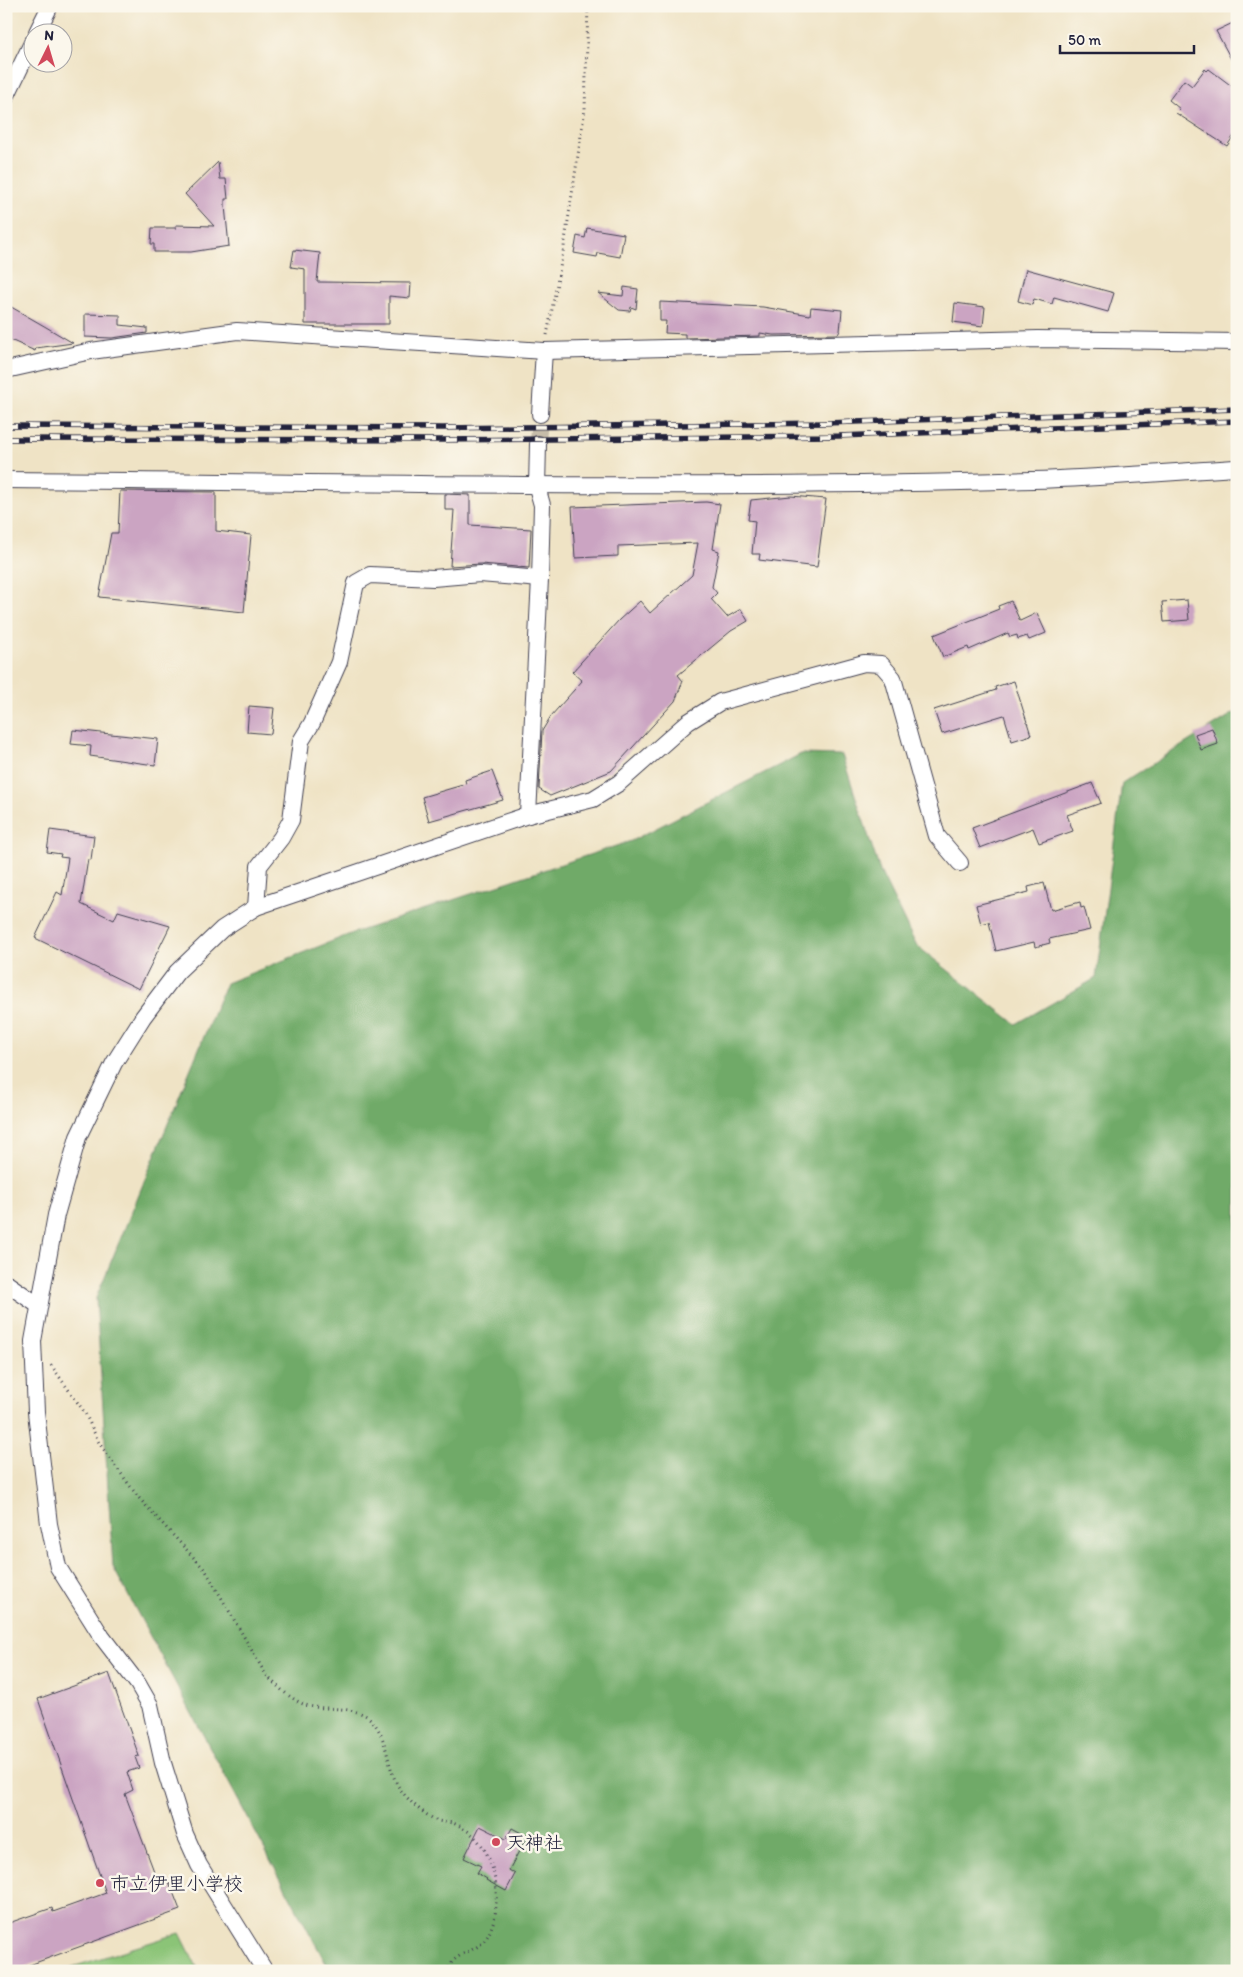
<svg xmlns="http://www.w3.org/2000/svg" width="1243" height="1977" font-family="Itim,'Klee One',sans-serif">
<rect width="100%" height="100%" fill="#fbf7ec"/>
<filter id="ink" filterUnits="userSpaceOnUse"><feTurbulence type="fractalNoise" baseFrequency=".02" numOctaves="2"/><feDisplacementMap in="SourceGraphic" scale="10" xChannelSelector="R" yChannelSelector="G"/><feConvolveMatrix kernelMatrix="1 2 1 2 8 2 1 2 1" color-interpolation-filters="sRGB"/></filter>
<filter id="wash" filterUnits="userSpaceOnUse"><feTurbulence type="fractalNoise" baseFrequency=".0096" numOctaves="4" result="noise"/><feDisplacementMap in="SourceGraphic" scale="20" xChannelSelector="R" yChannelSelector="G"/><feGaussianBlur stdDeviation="1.12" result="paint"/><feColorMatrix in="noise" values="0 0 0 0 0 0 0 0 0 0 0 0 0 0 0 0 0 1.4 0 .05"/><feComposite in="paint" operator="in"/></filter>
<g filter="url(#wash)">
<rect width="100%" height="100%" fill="#efe3c5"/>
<path fill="#8bc477" stroke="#567359" d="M180,1933L199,1971H60Z"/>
<path fill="#70aa68" stroke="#496652" d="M1234,713H1237V1971H330L113,1567L96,1298L226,983L353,933L631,841L801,754L842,755L880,871L916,945L1016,1024L1096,978L1122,783Z"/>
<g id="blocks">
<g fill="#cba4c2">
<path d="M1237,21V70L1216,31Z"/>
<path d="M1205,69L1207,71L1209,69L1237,90V131L1227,146L1176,113L1180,109L1169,100L1184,80L1192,86Z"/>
<path d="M218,162L220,179H226L228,199H225V206L229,246L191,252H154V244H151L152,228H176V225L214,226L185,194Z"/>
<path d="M587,228L624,234L620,257L598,253L597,257L574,253L577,236L585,238Z"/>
<path d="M294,250L320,253L317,282L411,283L410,298L389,296V324H305V269L291,267Z"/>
<path d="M1026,269L1114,293L1108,312L1054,297L1052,304L1034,299L1032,305L1018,301Z"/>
<path d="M624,287L638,289L636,309L631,307L630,311L619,310L598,293L623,296Z"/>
<path d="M660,302L763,307L810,315L811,307L842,310L840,331L838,334L773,335L760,333V336L685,338V334L665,333L666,321H660Z"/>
<path d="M955,303L985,307L983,326L953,322Z"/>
<path d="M6,304L46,327L73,343L36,348L35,351L6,338Z"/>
<path d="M85,314L120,315V325L147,328V333L112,338L85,337Z"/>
<path d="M120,491L216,492V531L251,535L244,612L99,597L111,533H118Z"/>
<path d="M445,494L470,495V525L531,529L529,568L481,564L450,566L454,510H445Z"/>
<path d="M791,496L826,499L817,567L759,560L760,554H752L755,521L748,520L751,500Z"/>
<path d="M706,502L720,504L713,549L719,551L712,587L717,593L711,599L727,617L741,609L748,621L731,631L678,675L683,681L675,701L611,771L550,796L539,789L542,731L551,716L582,681L572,672L619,620L640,601L650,613L692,575L698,543L618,546V556L575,558L572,507Z"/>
<path d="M1187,600L1189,620L1164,622L1162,602Z"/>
<path d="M1011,601L1020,621L1037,613L1046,633L1029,640L1027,636L1018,639L1017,635L1010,637L1008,633L969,650L968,647L943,657L934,635L999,609L998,606Z"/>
<path d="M1014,681L1031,735L1012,741L1004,715L942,734L934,710L996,690L995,687Z"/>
<path d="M249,706L274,708L271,734L247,732Z"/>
<path d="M1212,728L1218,744L1201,750L1195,734Z"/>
<path d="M73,730L158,739L155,765L90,756L91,746L71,744Z"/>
<path d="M492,771L503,800L429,821L422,797L466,784L465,780Z"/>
<path d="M1092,783L1101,803L1067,815L1073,831L1039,843L1033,828L980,848L972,828Z"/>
<path d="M50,830L94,836L91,860L88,859L81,904L114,920L118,911L170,926L139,989L35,938L57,892L62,895L68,858L60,857L61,854L47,852Z"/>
<path d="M1044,883L1051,910L1080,902L1081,908L1084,907L1090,930L1049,939L1050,943L1035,947L1034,942L996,951L989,922L981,924L976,905L1029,892L1028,887Z"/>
<path d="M109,1673L139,1756L135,1757L139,1768L127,1772L133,1790L125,1794L158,1882L168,1879L180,1910L13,1971H6V1924L52,1908L53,1912L106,1893L38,1699Z"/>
<path d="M480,1826L506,1839L512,1828L527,1836L509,1870L515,1874L506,1891L486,1880L487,1879L477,1873L481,1866L464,1858Z"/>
</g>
</g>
</g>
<g filter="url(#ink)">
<use href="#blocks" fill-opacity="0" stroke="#413f50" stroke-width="1"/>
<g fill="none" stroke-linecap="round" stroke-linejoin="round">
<path stroke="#c6bca9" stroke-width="16" stroke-dasharray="16 8" stroke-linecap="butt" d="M538,444L540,414"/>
<g stroke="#413f50" stroke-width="18">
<g id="street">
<path d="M37,32L50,6"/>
<path d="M6,97L32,43"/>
<path d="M6,370L91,351L237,331L544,351L1038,339L1237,342"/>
<path d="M540,414L544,351"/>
<path d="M6,480C349,482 691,491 1033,480C1101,478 1169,472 1237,468"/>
<path d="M528,815L540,579L542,505L537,487L538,444"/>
<path d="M256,907L259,866L281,838L291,820L301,741L312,723L339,662L356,583L370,575L433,578L480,574L540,579"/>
<path d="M6,1283L38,1305"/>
<path d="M265,1971L199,1865L185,1834L163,1763L150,1705L138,1684L102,1637L58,1567L49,1524L36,1412L33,1341L56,1215L78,1137L114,1063L143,1017L177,972L222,929L256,907L528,815L593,799L619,783L688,722L720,702L864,663L881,664L893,678L937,836L960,863"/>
</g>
</g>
<g stroke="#413f50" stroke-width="3" stroke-dasharray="1 4" stroke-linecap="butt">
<path d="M547,335L564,247L585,109L588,6"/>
<path d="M51,1365L85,1413L99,1443L138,1497L206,1571L266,1675C277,1686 293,1702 309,1706C327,1710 352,1706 368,1717C388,1733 386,1765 398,1786C407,1800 423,1814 438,1821C443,1822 448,1822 453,1823C487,1836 498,1872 496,1904C496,1916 491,1935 482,1943C473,1952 450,1955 448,1971"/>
</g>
<use href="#street" stroke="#fff" stroke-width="16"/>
<g stroke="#22223b" stroke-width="5.5">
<g id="rail">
<path d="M6,426L443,428L825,423L1237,409"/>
<path d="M6,439L442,440L839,436L1237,421"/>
</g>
</g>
<use href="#rail" stroke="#fbf7ec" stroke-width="4" stroke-dasharray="11" stroke-linecap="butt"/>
</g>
</g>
<g fill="#d1495b" stroke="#fbf7ec" stroke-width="2">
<circle cx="496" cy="1842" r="5"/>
<circle cx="100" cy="1883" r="5"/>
</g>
<g text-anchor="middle" stroke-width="5" stroke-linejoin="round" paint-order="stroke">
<g font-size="19" fill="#22223b" stroke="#fbf7ec" text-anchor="start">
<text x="506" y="1849">天神社</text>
<text x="110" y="1890">市立伊里小学校</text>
</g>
</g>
<rect width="1243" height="1977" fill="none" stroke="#fbf7ec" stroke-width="25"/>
<g transform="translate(48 48) rotate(5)"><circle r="24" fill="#fbf7ec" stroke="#a4a2a5"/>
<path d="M0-4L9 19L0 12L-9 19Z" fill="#d1495b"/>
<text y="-8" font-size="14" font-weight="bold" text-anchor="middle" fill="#22223b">N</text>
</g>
<path d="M1060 45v8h134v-8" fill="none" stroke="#22223b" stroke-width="2.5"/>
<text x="1068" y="45" font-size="15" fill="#22223b" stroke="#fbf7ec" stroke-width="4" paint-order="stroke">50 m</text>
</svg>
